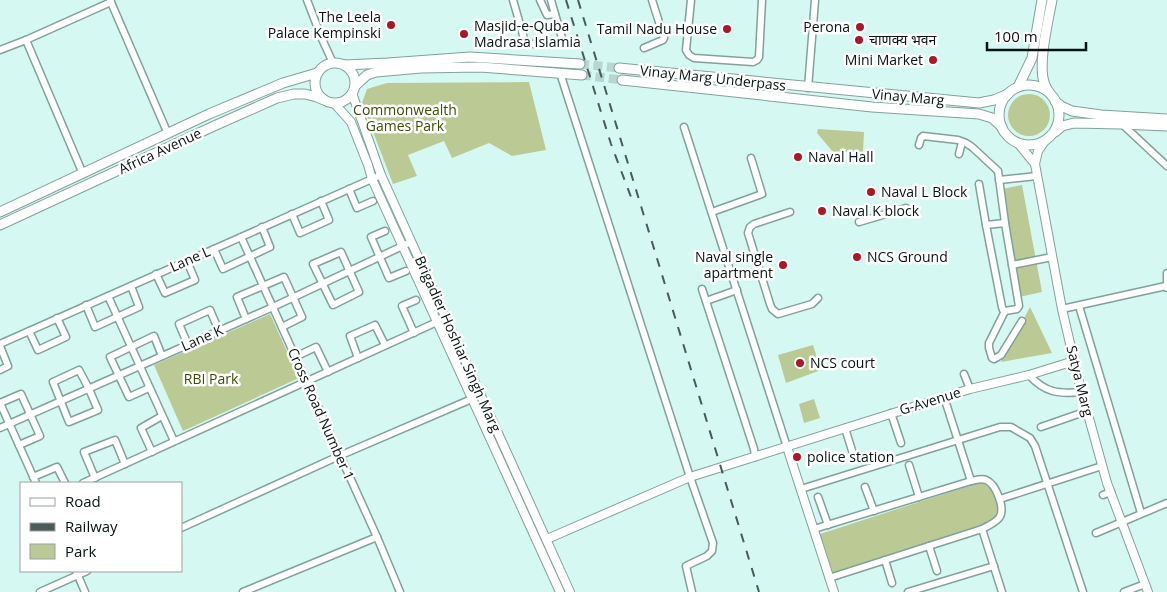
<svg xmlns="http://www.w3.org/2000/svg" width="1167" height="592" font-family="'Open Sans','Noto Sans Devanagari',sans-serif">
<rect width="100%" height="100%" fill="#d6f8f2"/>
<g fill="#bbc995">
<path d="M529,82L546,150L512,156L489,143L452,158L444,141L408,155L417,176L393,184L362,103L367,89L387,83Z"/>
<circle cx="1029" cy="115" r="21"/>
<path d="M818,129L864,132L863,152H833L817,133Z"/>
<path d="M1022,185L1042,292L1019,297L1002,189Z"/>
<path d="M1030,307L1052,353L1001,362Z"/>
<path d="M270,314L299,378L183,431L154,365Z"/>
<path d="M813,345L821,370L786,383L778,355Z"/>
<path d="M814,399L820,418L804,423L799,404Z"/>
<path d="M981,482L994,491L1000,510L993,522L833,573L820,534Z"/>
</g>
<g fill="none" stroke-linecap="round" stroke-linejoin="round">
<g stroke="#b7d6d1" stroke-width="9" stroke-dasharray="9 4.5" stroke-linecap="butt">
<path d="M580,64L619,68"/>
<path d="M582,75L622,80"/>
</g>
<g stroke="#82a19c" stroke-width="9">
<g id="minor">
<path d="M110,0L168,134"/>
<path d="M307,0L322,39L333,63"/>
<path d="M513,0L525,42L529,44L558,43L562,38L555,14L547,15L540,0"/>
<path d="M551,0L555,14"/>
<path d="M691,0L686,50L689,55L694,58L753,62L757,60L759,57L762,0"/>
<path d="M26,40L83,174"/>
<path d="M644,48L663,40L664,38L652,0"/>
<path d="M0,50L26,40L111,2"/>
<path d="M560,73L690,477L713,543L712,551L707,556L686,566L692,592"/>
<path d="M808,88L815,0"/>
<path d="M1122,124L1167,166"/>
<path d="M684,127L787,447"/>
<path d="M919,145L921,138L923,136L958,140L966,143L972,147L998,171L1005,223L1019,306L1017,309L1005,311L1003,310L1002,307L986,225L979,184"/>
<path d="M959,154L962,142"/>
<path d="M999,180L1037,176"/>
<path d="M349,189L357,208L373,201"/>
<path d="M712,212L762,194L751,158"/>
<path d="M790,212L754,224L750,227L748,233L770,304L772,309L778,314L812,304L818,298"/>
<path d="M292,214L300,233L329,220L321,201"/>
<path d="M859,222L906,208"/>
<path d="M986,225L1005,223"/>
<path d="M385,231L371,237L389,278L406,271"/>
<path d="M241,237L377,537L400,592"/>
<path d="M214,249L223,269L270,247L262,227"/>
<path d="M341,252L359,292L333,305L313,264Z"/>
<path d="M1012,265L1052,257"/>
<path d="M156,274L165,293L195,280L187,261"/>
<path d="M1167,288V273"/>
<path d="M702,289L754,449L755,457"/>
<path d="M108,296L174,441"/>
<path d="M706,301L737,290"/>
<path d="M86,305L95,327L139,307L131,286"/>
<path d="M1079,306L1141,513"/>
<path d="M1062,309L1166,286"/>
<path d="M1005,311L989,343V348L992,358L994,359L1001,355L1022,321"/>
<path d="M246,319L237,297L284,277L302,317L282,327"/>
<path d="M29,331L38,350L66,337L57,318"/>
<path d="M414,333L402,306L416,300"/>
<path d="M0,344L381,175"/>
<path d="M188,345L179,324L210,310L219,331"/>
<path d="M0,346L8,366L0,370"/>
<path d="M295,357L316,347L328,372"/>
<path d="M358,358L350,336L375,325L385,345"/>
<path d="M79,370L89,389L98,410L69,422L53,382Z"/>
<path d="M964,374L970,389"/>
<path d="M1029,375C1045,393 1059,394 1081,392"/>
<path d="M149,388L129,397L110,357L154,336L162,356"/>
<path d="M944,397L971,481"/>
<path d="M0,403L21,394L40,436L19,445"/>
<path d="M0,403L36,483"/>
<path d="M891,413L901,443"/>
<path d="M1041,427L1087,411"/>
<path d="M0,428L273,307L411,242"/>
<path d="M845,428L854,457"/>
<path d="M152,452L141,428L162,416"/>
<path d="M909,465L919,497"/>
<path d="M33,477L57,467L65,483"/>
<path d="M95,478L84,452L115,440L125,464"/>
<path d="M83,483L437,322"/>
<path d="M865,487L874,511"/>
<path d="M801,489L1000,427H1011L1030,438L1035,446L1083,592"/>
<path d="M1103,495L1111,492"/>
<path d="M818,497L828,525"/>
<path d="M1000,499L1102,466"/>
<path d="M181,528L339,456L481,395"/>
<path d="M814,529L971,481C976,480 982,478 986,480C996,484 1006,509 999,518C995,523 988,526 982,529L829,578"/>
<path d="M982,529L1002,592"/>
<path d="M1096,533L1167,503"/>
<path d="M929,546L937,571"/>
<path d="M885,560L892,583"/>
<path d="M76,571L85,592"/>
<path d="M40,592L87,571"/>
<path d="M243,592L377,537"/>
<path d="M908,592L994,566"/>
<path d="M1124,592L1145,584"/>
</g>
</g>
<g stroke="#82a19c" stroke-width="10">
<g id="tertiary">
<path d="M352,93L381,175L570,592"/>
<path d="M334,103L351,122L368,165L372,179L560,592"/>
<path d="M1045,141L1038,151L1035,164L1062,309L1079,382L1107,483L1148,592"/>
<path d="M1018,143L1035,164"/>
<path d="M787,447L834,592"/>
<path d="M547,539L690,477L970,389L1029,375L1074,361"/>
</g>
</g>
<g stroke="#82a19c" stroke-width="11">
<g id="secondary">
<circle cx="335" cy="83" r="20"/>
<path d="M344,65L388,63L470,57L580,64"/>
<path d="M619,68L979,103L994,100L1008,94"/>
<path d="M622,80L872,107L979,114L992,118L1002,127"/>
<circle cx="1029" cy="115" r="30"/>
<path d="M355,86L367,75L376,72L421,68L480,67L582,75"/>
<path d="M1018,87L1032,58L1042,0"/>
<path d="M1049,92C1047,89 1045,86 1044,82C1038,63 1048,21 1052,0"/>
<path d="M1055,101L1061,106L1072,111L1101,115L1167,119"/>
<path d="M1055,132L1062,126L1074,123L1121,124L1167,126"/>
<path d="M0,212L209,114L283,83L317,73"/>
<path d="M0,225L214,126L277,98L294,94H305L317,97L324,100"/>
</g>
</g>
<use href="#minor" stroke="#fff" stroke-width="6"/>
<use href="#tertiary" stroke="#fff" stroke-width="8"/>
<use href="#secondary" stroke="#fff" stroke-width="9"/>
<g stroke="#485b59" stroke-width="2" stroke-dasharray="9 9" stroke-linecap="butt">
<path d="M566,0L611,144L631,197"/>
<path d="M578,0L759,592"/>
</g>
</g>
<g fill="#ab1727" stroke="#fff" stroke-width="2">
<circle cx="391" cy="25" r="5"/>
<circle cx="860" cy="27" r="5"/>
<circle cx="727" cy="29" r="5"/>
<circle cx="464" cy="34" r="5"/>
<circle cx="859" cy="40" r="5"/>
<circle cx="933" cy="60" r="5"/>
<circle cx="798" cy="157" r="5"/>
<circle cx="871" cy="192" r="5"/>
<circle cx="822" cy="211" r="5"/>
<circle cx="857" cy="257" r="5"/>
<circle cx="783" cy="265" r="5"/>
<circle cx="800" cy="363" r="5"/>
<circle cx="797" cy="457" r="5"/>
</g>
<g text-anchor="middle" stroke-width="5" stroke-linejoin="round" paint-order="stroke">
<g font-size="14" fill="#081413" stroke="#fff" text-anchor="start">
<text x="381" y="22" text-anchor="end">The Leela<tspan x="381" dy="16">Palace Kempinski</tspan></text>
<text x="474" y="31">Masjid-e-Quba<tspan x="474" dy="16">Madrasa Islamia</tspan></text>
<text x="850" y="32" text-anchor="end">Perona</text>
<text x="717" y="34" text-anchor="end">Tamil Nadu House</text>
<text x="869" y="45">चाणक्य भवन</text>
<text x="923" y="65" text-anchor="end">Mini Market</text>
<text x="808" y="162">Naval Hall</text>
<text x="881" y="197">Naval L Block</text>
<text x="832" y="216">Naval K block</text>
<text x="773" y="262" text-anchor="end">Naval single<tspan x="773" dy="16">apartment</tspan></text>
<text x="867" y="262">NCS Ground</text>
<text x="810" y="368">NCS court</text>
<text x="807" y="462">police station</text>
</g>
<g font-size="14" fill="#081413" stroke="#fff">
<text transform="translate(713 78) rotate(6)" y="5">Vinay Marg Underpass</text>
<text transform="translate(908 97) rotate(5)" y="5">Vinay Marg</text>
<text transform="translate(160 151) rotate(-25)" y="5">Africa Avenue</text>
<text transform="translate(190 259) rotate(-24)" y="5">Lane L</text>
<text transform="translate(202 338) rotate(-24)" y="5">Lane K</text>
<text transform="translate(458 344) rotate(66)" y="5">Brigadier Hoshiar Singh Marg</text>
<text transform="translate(1080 381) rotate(76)" y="5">Satya Marg</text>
<text transform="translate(930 401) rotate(-17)" y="5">G-Avenue</text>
<text transform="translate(321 414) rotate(66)" y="5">Cross Road Number 1</text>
</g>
<g font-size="14" fill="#414d06" stroke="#fff">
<text x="405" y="115">Commonwealth<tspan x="405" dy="16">Games Park</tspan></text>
<text x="211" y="384">RBI Park</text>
</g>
</g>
<rect x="20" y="482" width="162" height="90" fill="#ffffff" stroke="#9ca1a1"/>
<rect x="30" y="498" width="25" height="8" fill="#ffffff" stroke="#9ca1a1"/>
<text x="65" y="507" font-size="15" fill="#081413">Road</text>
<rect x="30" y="523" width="25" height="8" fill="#485b59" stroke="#9ca1a1"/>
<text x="65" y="532" font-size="15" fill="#081413">Railway</text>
<rect x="30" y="544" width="25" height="15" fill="#bbc995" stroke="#9ca1a1"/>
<text x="65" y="557" font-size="15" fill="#081413">Park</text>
<path d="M987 42v8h99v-8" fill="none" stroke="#081413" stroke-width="2.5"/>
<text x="994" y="42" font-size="15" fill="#081413" stroke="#ffffff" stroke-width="4" paint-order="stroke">100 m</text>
</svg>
